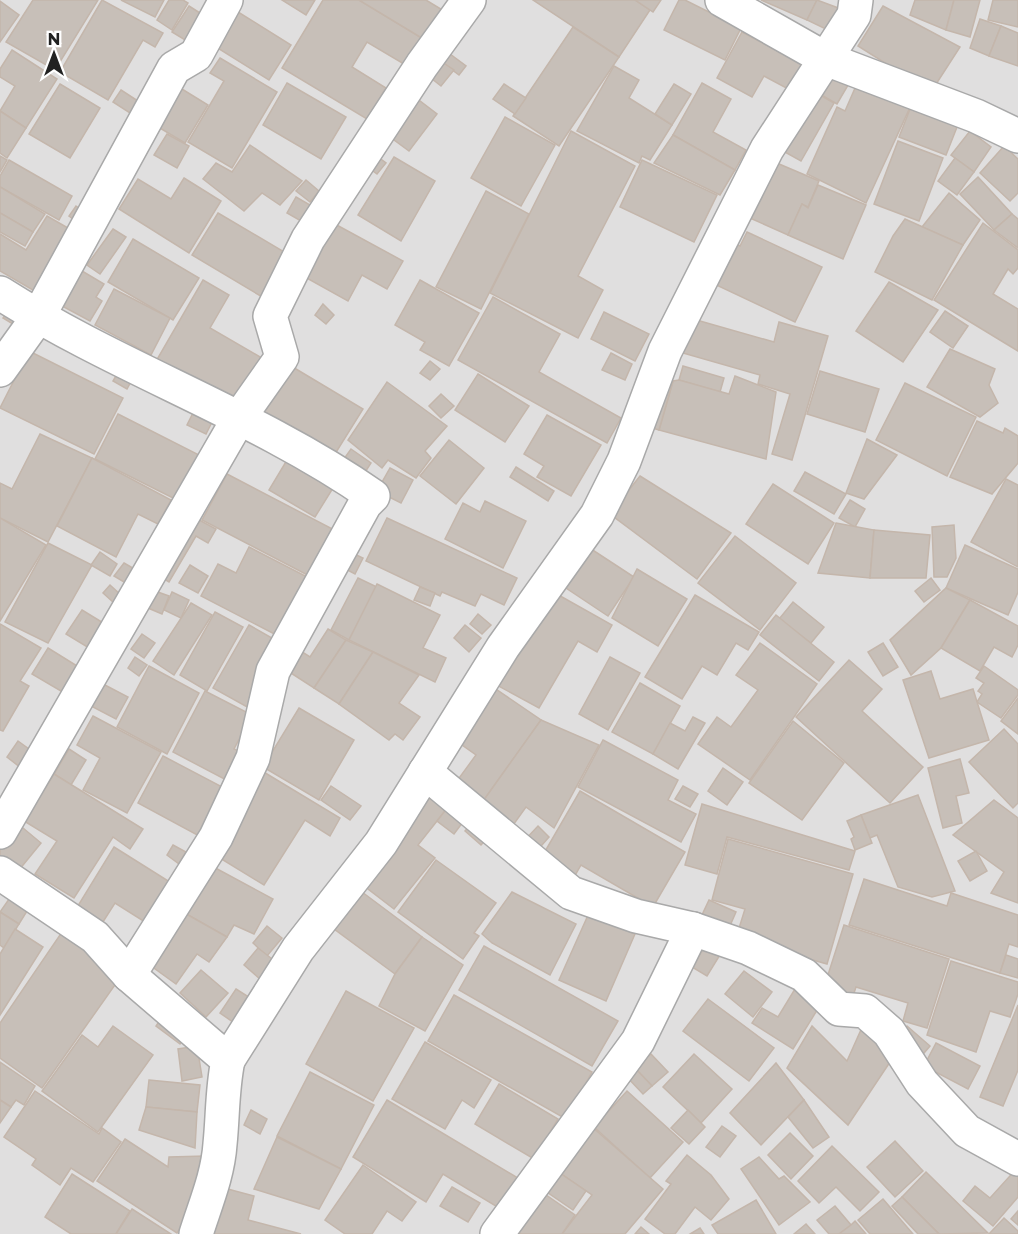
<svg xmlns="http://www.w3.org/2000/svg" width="1018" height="1234" font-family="Montserrat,sans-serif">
<rect width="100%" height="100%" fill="#f2efe9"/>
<rect fill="#e0dfdf" x="0" y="0" width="1018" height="1234"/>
<g fill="#c7bfb8" stroke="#c4b6ab" stroke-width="1.5">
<path d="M33,0H98L55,70L6,42Z"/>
<path d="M102,0L163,33L155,47L143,40L108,100L60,72Z"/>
<path d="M121,0H164L155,17Z"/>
<path d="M169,0H183L188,3L172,30L157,20Z"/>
<path d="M282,0H315L306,15Z"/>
<path d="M323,0H359L430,43L414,70L367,42L352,67L386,88L367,119L282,68Z"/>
<path d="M359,0H426L449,14L430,43Z"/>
<path d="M533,0H635L650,10L619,57Z"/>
<path d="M635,0H661L653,12Z"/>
<path d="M679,0H685L741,28L725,60L664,30Z"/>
<path d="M761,0H817L807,20Z"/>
<path d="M817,0L841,9L830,31L807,20Z"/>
<path d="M915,0H954L946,30L910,15Z"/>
<path d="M954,0H980L970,37L946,30Z"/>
<path d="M993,0H1018V27L988,20Z"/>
<path d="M0,1L19,15L0,42Z"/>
<path d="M189,6L211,20L195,46L172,32Z"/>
<path d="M883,6L960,47L931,92L858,46Z"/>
<path d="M230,7L291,45L269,80L208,42Z"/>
<path d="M980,19L1001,26L989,56L970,48Z"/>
<path d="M1001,26L1018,33V66L989,56Z"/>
<path d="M573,27L619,57L559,146L513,116Z"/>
<path d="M742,32L806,66L792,91L764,76L752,97L717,78Z"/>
<path d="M442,48L466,66L459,75L435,57Z"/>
<path d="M12,50L57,79L26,128L0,111L15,86L0,77V69Z"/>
<path d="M220,58L277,92L232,168L188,142L224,81L210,73Z"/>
<path d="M439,60L454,70L441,86L427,75Z"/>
<path d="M614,66L639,80L629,98L672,125L650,160L642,156L639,163L577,131Z"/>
<path d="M824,66L851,80L837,104L811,89Z"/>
<path d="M859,79L912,103L866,203L807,174L837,107L845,111Z"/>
<path d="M287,83L346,117L321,159L263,125Z"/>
<path d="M702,83L731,99L713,132L746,150L735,170L673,135Z"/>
<path d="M60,84L100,108L70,158L29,134Z"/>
<path d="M504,84L526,98L515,114L493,99Z"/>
<path d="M674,84L691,94L672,125L655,114Z"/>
<path d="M177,86L208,105L185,143L153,124Z"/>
<path d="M808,88L834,103L801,161L774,146Z"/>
<path d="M121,90L138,101L130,113L113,102Z"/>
<path d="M411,94L437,114L409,151L382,131Z"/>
<path d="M912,104L959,122L946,155L899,137Z"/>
<path d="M0,111L26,128L7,158L0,153Z"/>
<path d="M505,117L555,145L521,206L471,178Z"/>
<path d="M571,131L635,166L578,276L603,290L578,338L490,293Z"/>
<path d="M970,131L991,147L974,172L951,155Z"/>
<path d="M167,134L189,146L177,168L154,155Z"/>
<path d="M673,135L735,170L720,195L654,163Z"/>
<path d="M898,141L943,158L919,221L874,204Z"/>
<path d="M250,145L302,181L280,205L262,193L244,211L203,179L216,163L232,172Z"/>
<path d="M1004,146L1018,159V193L1010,201L980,173Z"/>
<path d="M370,151L386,163L377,174L361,162Z"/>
<path d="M0,156L7,160L0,172Z"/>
<path d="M394,157L435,181L401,241L358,215Z"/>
<path d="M765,158L819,181L808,207L802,204L788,235L741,214Z"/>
<path d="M955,158L974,172L957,195L938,181Z"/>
<path d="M9,160L72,196L59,220L0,187V176Z"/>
<path d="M642,160L717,195L694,242L620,207Z"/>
<path d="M978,177L1012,214L994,230L960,194Z"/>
<path d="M184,178L221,201L189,253L119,209L138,179L171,199Z"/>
<path d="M306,180L319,191L310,202L296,191Z"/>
<path d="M818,185L866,205L843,259L788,235L802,204L808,208Z"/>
<path d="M0,187L45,214L33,232L0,213Z"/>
<path d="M486,191L529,214L481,309L436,287Z"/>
<path d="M949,193L980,220L963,245L922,227Z"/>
<path d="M296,197L310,205L301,221L287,213Z"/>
<path d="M76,206L87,214L80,224L69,216Z"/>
<path d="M0,213L33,232L25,246L0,232Z"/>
<path d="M218,213L296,259L269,301L192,255Z"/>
<path d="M1012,214L1018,219V248L994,230Z"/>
<path d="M47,216L75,232L38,293L0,271V234L26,250Z"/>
<path d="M905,219L963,245L932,300L875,272L893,236Z"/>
<path d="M333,223L403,261L387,289L362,275L348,301L303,276Z"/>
<path d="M983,223L1018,250V268L1013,274L1008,269L993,294L1018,309V351L934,300Z"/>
<path d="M113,229L126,237L100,274L87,265Z"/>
<path d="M747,232L822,267L795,322L712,283L731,242L740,246Z"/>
<path d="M133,239L199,278L173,320L108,282Z"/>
<path d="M82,271L104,284L96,297L102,301L90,321L62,306Z"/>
<path d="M203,280L229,295L210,328L267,361L238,410L155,363Z"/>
<path d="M420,280L479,313L449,366L420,350L425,342L395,325Z"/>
<path d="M889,282L938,310L903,362L856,331Z"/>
<path d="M114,289L170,318L151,355L95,325Z"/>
<path d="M493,297L560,334L539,372L621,418L607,443L458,360Z"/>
<path d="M323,304L334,315L326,324L315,315Z"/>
<path d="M11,306L16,326L3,318Z"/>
<path d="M945,311L968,326L953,348L930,332Z"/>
<path d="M604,312L649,334L635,361L591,339Z"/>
<path d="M693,319L774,342L779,322L828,336L792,460L772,454L790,394L758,384L760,375L683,353Z"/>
<path d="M950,349L995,369L989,385L998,403L980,417L927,387Z"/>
<path d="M29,351L123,398L94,454L0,408Z"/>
<path d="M611,353L632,364L625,380L602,370Z"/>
<path d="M430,361L440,369L430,380L420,373Z"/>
<path d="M291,366L363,409L335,454L263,411Z"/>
<path d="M683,366L724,378L720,392L679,380Z"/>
<path d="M120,369L134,376L127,389L113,381Z"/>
<path d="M820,371L879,389L865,432L807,414Z"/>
<path d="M478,374L529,406L505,442L455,410Z"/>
<path d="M735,376L776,392L766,459L659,430L673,381L679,380L729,394Z"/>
<path d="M660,378L673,381L659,430L646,426Z"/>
<path d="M387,382L447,426L425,451L431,458L416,478L388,460L382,468L348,440Z"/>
<path d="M905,383L976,417L947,476L876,440Z"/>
<path d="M441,394L454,406L441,418L429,406Z"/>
<path d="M195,409L214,418L206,434L187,425Z"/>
<path d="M118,414L199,455L177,500L95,459Z"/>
<path d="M547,415L601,445L571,496L537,477L544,466L524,454Z"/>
<path d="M977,421L1003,433L1005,428L1018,436V463L992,494L950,477Z"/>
<path d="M40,434L92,458L48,542L0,518V483L12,489Z"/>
<path d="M867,439L897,455L864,499L846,493Z"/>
<path d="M449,440L484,468L456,504L420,476Z"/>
<path d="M351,449L371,463L362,477L341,463Z"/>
<path d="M92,458L171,500L158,524L138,514L116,557L57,526Z"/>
<path d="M287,460L333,488L315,517L269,490Z"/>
<path d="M516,467L554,491L548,501L510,477Z"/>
<path d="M390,468L413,480L401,503L377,491Z"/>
<path d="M805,472L846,494L834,514L794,491Z"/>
<path d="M227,474L342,534L317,580L202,520Z"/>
<path d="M640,476L731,533L697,579L610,514Z"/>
<path d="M1006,479L1018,485V567L971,542Z"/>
<path d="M773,484L834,523L808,564L746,524Z"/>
<path d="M850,500L865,509L855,527L839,518Z"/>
<path d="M485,501L526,521L503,568L445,539L463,503L480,512Z"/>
<path d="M188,514L216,529L208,543L196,536L169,582L154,573Z"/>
<path d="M0,518L46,545L0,621Z"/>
<path d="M387,518L517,578L504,605L481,594L475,606L442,592L440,596L366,561Z"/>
<path d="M836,523L874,530L870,578L818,573Z"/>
<path d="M954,525L956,558L947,577H934L932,527Z"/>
<path d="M874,530L930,535L926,578H870Z"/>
<path d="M735,536L796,583L760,630L698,583Z"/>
<path d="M48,543L92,565L48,643L5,622Z"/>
<path d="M965,545L1018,569V592L1008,615L946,588Z"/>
<path d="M249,547L315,581L284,639L201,596L218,564L236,573Z"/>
<path d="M588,547L634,577L608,616L563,586Z"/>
<path d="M346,550L363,558L355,574L338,565Z"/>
<path d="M100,552L117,564L110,576L91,565Z"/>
<path d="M124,563L138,571L129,585L114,576Z"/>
<path d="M190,565L208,576L198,593L179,583Z"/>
<path d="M637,569L687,599L658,646L612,618Z"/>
<path d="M358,578L377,587L349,640L331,630Z"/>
<path d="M931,578L940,590L924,602L915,591Z"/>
<path d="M377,584L440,615L423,648L446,658L435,682L349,640Z"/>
<path d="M110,585L121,595L114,603L103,593Z"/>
<path d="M420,587L435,593L430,606L414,600Z"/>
<path d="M546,588L612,625L597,652L578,641L539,708L493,683Z"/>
<path d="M946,588L970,600L941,648L911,675L890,640Z"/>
<path d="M155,591L169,596L162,614L148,608Z"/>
<path d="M172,592L189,600L181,618L164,610Z"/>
<path d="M695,595L759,632L748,650L736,643L717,675L702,666L682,699L645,677Z"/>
<path d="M970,600L1018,626V645L1012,657L994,647L980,671L941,648Z"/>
<path d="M793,602L824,627L811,643L779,619Z"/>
<path d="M191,603L212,615L174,675L153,661Z"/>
<path d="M82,610L105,624L89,648L66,634Z"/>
<path d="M215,612L243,627L207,691L180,675Z"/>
<path d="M478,614L491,625L482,634L470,624Z"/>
<path d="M776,615L834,662L819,681L760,635Z"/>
<path d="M0,624L41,648L20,681L29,686L3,731L0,730Z"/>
<path d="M249,625L286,646L249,708L213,688Z"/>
<path d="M465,625L481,638L469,652L454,638Z"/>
<path d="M328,629L346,640L314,688L280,666L293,646L310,657Z"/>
<path d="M142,634L155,643L144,658L131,649Z"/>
<path d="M346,640L373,652L339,704L314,688Z"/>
<path d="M760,643L817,684L750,780L698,744L717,717L731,727L758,690L736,675Z"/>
<path d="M883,643L898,667L883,676L868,652Z"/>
<path d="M48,648L82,669L66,694L32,674Z"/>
<path d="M373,652L419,675L399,703L420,717L403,740L395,734L389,740L339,704Z"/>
<path d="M135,657L147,665L139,676L128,668Z"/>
<path d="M610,657L640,673L608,730L579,714Z"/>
<path d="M849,660L882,689L862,711L923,767L890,803L796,717Z"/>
<path d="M149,666L199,693L167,754L117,727Z"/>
<path d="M984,666L1018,690V695L1001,718L977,702L982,694L978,691L984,683L976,678Z"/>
<path d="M931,671L940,699L973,689L989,740L929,758L903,680Z"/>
<path d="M487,683L541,720L481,804L454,785L476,755L455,740Z"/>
<path d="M640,683L680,706L653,754L612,732Z"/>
<path d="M103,684L128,697L116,719L91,706Z"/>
<path d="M205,691L252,715L234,749L247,755L232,783L173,752Z"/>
<path d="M1018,698V734L1001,721Z"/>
<path d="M299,708L354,740L319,800L263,767Z"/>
<path d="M93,716L161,752L127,813L83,790L100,758L77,745Z"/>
<path d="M693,717L705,723L678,769L653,754L670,723L685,731Z"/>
<path d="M541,720L599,745L554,828L526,807L511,828L481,804Z"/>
<path d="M793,721L844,763L802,820L749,783Z"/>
<path d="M1004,729L1018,744V803L1013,808L969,762Z"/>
<path d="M603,740L678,780L668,800L696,814L681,842L578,787Z"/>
<path d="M18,741L33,752L21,768L7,757Z"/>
<path d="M69,749L86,760L71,785L54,774Z"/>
<path d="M163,756L226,789L201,837L138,803Z"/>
<path d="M960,759L969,793L956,796L962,823L943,828L928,768Z"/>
<path d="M723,768L743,782L727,805L708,791Z"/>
<path d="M262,771L340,818L330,836L305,820L264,885L210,852Z"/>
<path d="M54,774L143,829L130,849L113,837L74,898L35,874L57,841L24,821Z"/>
<path d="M331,786L361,806L350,820L321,800Z"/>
<path d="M683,786L698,794L690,807L675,799Z"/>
<path d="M435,788L452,802L418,845L435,858L394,909L359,882Z"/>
<path d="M580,791L685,852L653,907L581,865L573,879L540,860Z"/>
<path d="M918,795L955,891L932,897L898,887L877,835L870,838L861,815Z"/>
<path d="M994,800L1018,818V903L991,893L1004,872L953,835Z"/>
<path d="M452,802L469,814L454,834L437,821Z"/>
<path d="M702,804L855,851L849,870L727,837L717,874L685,865Z"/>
<path d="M861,815L872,843L855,850L851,839L854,837L847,821Z"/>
<path d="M475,820L491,834L481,845L465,831Z"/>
<path d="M17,823L41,843L19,870L0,855V844Z"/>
<path d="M538,826L549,837L535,853L523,842Z"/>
<path d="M728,839L853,874L827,964L736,938L745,909L712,900Z"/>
<path d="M173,845L186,852L179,864L167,855Z"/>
<path d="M114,847L181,889L156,929L115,903L101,925L76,909Z"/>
<path d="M976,851L987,871L970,881L958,861Z"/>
<path d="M436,860L496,903L474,933L479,936L463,959L398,912Z"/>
<path d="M208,864L273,899L254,934L234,925L227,937L181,911Z"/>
<path d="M864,879L947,906L951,893L1018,915V947L1009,944L1000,973L849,925Z"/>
<path d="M354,886L422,937L395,974L326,923Z"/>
<path d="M14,892L32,903L19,924L0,912Z"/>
<path d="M512,892L576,924L550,975L492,943L482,934Z"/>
<path d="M709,900L736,912L729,928L702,915Z"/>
<path d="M181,911L227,937L209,962L197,954L176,984L147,963Z"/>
<path d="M0,912L19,924L4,948L0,945Z"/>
<path d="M589,913L635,934L606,1001L559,980Z"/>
<path d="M844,925L949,959L927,1028L903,1021L908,1003L856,987L851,1002L826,981Z"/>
<path d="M267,926L282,938L267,956L253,943Z"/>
<path d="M15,929L43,947L0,1015V954Z"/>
<path d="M62,932L122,975L42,1088L0,1058V1023Z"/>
<path d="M422,937L463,965L425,1031L379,1006L395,974Z"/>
<path d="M708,941L723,950L707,976L692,967Z"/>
<path d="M484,946L618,1021L592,1066L459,990Z"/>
<path d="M258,948L276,962L261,980L244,965Z"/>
<path d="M1006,955L1018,959V978L1000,973Z"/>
<path d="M951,961L1018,982V994L1010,1017L990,1011L976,1052L927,1035Z"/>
<path d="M201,970L228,993L206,1017L180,993Z"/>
<path d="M744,971L772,992L753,1017L725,994Z"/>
<path d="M798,984L824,999L793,1049L752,1023L762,1008L778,1017Z"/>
<path d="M236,989L258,1003L240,1027L220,1013Z"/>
<path d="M346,991L414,1028L373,1101L306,1064Z"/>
<path d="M454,995L592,1072L566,1119L428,1041Z"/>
<path d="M708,999L774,1048L749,1081L683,1031Z"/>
<path d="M1018,1005V1070L1003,1106L980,1097Z"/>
<path d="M162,1017L186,1035L180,1044L156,1026Z"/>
<path d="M864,1023L896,1053L848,1125L787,1068L812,1026L847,1061Z"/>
<path d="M113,1026L153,1055L98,1132L42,1091L82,1035L98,1047Z"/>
<path d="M907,1026L930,1046L919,1059L896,1040Z"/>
<path d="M425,1042L491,1080L474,1108L462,1100L445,1129L392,1099Z"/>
<path d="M936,1043L980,1066L968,1089L924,1066Z"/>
<path d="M197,1046L202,1077L182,1081L178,1049Z"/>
<path d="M651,1054L668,1072L652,1086L635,1068Z"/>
<path d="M694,1054L732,1089L701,1123L663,1087Z"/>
<path d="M0,1062L35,1086L24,1105L16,1100L11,1107L0,1100Z"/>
<path d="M776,1063L804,1100L761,1145L730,1113Z"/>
<path d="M635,1068L652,1086L643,1094L626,1076Z"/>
<path d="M310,1072L374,1105L341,1169L277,1136Z"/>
<path d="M149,1080L200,1085L197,1112L146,1107Z"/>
<path d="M499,1084L558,1119L534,1159L475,1124Z"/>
<path d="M35,1091L99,1134L102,1128L121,1142L93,1182L71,1168L60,1185L32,1165L36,1159L4,1137Z"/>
<path d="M627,1091L683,1142L650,1178L594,1127Z"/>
<path d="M0,1100L11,1107L0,1123Z"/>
<path d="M387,1100L528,1184L509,1214L443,1174L426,1202L353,1157Z"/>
<path d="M804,1100L829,1137L813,1148L788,1117Z"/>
<path d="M146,1107L197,1112L195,1148L139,1130Z"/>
<path d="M251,1110L267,1119L260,1134L244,1125Z"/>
<path d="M688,1110L705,1127L689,1144L671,1128Z"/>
<path d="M591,1126L663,1189L625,1234H562L592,1195L554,1169Z"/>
<path d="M722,1126L736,1136L720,1157L706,1147Z"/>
<path d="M790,1133L813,1156L791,1179L768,1155Z"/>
<path d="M277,1137L341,1169L319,1209L254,1189Z"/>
<path d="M125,1139L168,1167L169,1157L205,1156L204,1190L177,1233L97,1181Z"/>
<path d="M895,1141L923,1171L895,1197L867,1167Z"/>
<path d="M832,1146L879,1192L860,1211L836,1187L819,1203L798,1181Z"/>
<path d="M687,1155L711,1175L729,1199L711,1220L695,1207L675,1234H665L645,1219L671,1184L666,1181Z"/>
<path d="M759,1157L779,1179L784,1176L810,1202L779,1225L741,1169Z"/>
<path d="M363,1165L416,1202L402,1221L387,1211L372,1234H345L325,1220Z"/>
<path d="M1018,1167V1197L993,1226L963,1201L975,1186L990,1198Z"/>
<path d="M554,1169L586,1191L573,1210L541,1188Z"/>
<path d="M926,1172L988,1233L939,1234L902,1197Z"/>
<path d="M72,1174L130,1211L116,1234H71L45,1217Z"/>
<path d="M452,1187L480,1203L468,1222L440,1206Z"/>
<path d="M224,1188L254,1196L248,1220L301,1234H211Z"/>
<path d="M536,1188L575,1215L562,1234H521L511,1228Z"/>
<path d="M902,1197L939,1234H918L892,1206Z"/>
<path d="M883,1199L913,1234H870L858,1220Z"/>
<path d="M756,1200L776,1234H718L712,1225Z"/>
<path d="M835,1206L851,1225L839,1234H829L817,1220Z"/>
<path d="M132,1209L171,1234H116Z"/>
<path d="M1018,1211V1225L1011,1219Z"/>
<path d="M1004,1218L1018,1231V1234H989Z"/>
<path d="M855,1221L866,1234H839L851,1225Z"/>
<path d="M806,1224L815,1234H794Z"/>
<path d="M641,1227L649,1234H635Z"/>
<path d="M700,1228L704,1234H690Z"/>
</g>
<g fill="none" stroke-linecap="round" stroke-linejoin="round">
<g stroke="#a9a9a9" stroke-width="36">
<g id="minor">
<path d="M722,0L826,59L976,116L1018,136"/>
<path d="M0,293C119,369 257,415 373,496L365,504L273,671L253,758L216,837L129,975"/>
<path d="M0,370L38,317L174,68L196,55L226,0"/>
<path d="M425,772L571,893L636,916L693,929L748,948L804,975L839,1009L865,1011L889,1032L922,1083L967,1131L1018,1159"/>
<path d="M0,832L239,418L282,357L270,316L308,239L422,65L469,0"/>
<path d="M0,873L95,937L129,975L228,1060C222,1089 223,1115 220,1144C218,1175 205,1205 196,1234"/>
<path d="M228,1060L298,949L381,843L503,647L597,515L624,461L665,351L767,149L854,15L856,0"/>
<path d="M497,1234L638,1041L693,929"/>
</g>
</g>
<use href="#minor" stroke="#fff" stroke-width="33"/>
</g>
<g transform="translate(54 54)" stroke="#ffffff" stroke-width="4.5" paint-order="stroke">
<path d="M0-4.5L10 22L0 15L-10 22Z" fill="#222222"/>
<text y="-9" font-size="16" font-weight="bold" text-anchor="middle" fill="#222222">N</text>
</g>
</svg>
